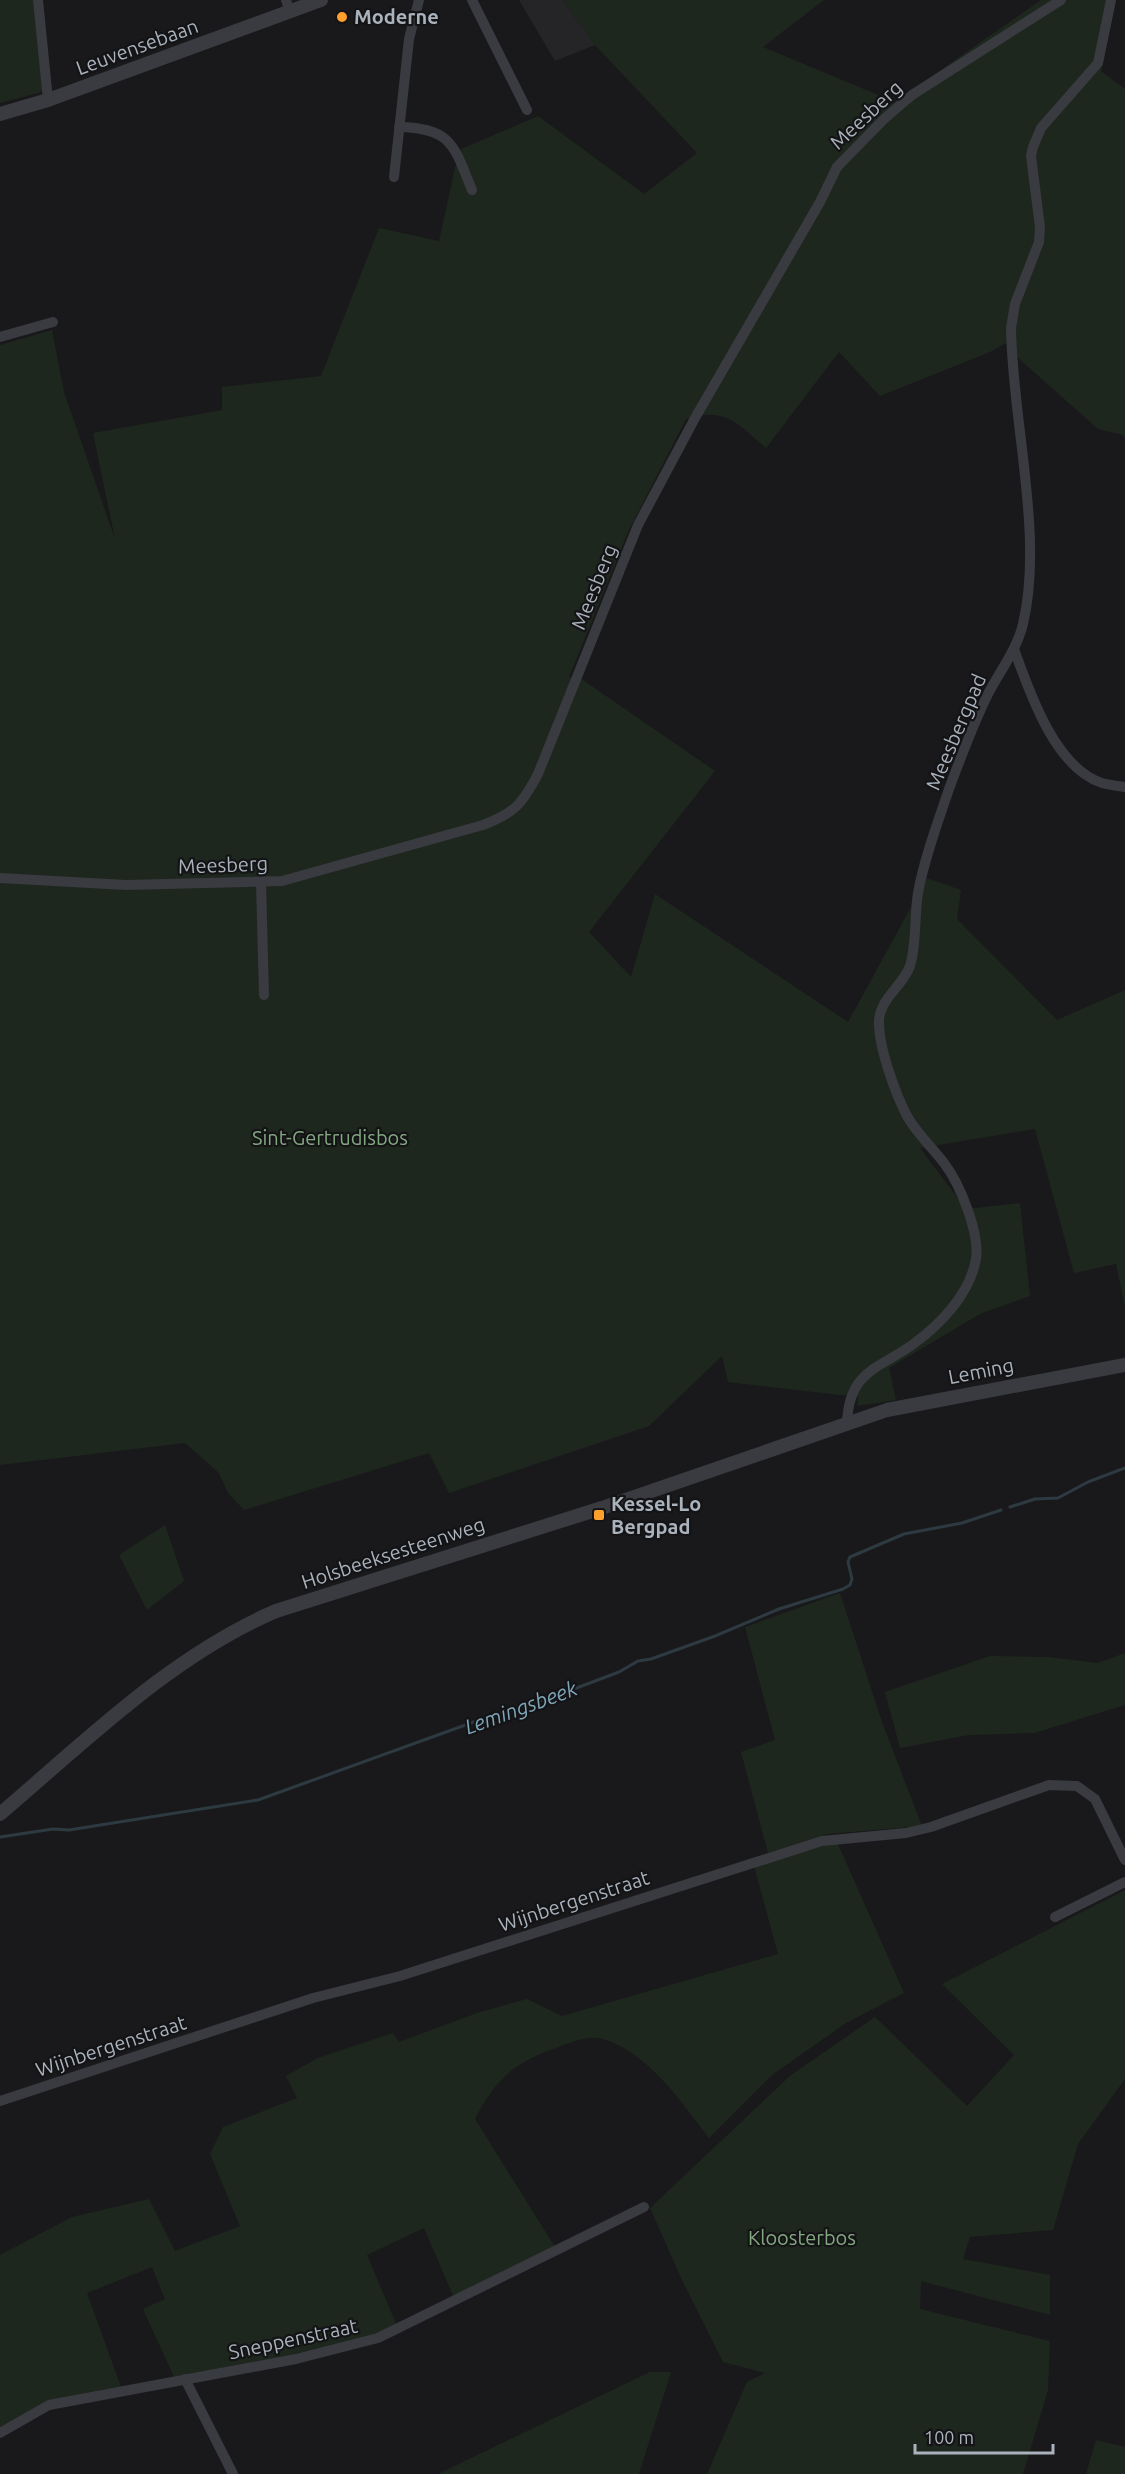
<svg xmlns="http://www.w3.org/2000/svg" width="1125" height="2474" font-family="Ubuntu,sans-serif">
<rect width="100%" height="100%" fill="#19191b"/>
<path fill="#252528" d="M519,0H563L595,45L555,61Z"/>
<g fill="#1e271e">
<path d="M0,0H36L45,91L0,103Z"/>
<path d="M563,0H824L763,47L895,102L1041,0H1116L1101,71L1125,89V438L1123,435L1098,429L1017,357L1006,343L990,352L880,396L839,352L766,448C738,424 726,406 686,419L628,532L569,677L580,678L715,771L589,932L631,977L655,894L848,1022L927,878L961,890L957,919L1057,1020L1125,990V1308L1116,1264L1074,1273L1035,1129L920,1148L966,1209L1020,1203L1030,1296L980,1314L889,1368L896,1400L857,1406L858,1397L728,1382L722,1356L649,1426L449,1493L429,1453L244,1510L228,1493L219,1473L185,1443L0,1465V345L52,330L64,392L115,539L93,433L222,410V387L321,376L379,228L439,241L459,150L538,116L644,194L697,153L595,45Z"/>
<path d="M165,1525L184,1581L147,1610L119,1555Z"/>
<path d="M840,1593L882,1722L922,1826L828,1834L768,1853L741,1752L775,1740L745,1627Z"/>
<path d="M1125,1653V1705L1034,1733L969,1735L900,1748L885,1692L990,1656L1048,1657L1098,1663Z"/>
<path d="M837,1842L904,1993L846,2023L772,2075L709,2138C681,2102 649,2053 603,2039C587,2034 565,2045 550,2050C511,2065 494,2082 475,2119L555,2247L454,2298L424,2228L367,2255L397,2326L351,2343L174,2377L143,2309L165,2299L152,2267L87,2293L121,2387L100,2390L0,2428V2255L72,2217L149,2199L175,2251L240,2226L210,2154L223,2127L297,2098L286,2076L318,2058L393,2033L399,2042L477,2013L527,1999L562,2016L778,1954L754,1866Z"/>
<path d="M1125,1890V2079L1078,2144L1053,2230L970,2237L963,2259L1050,2275V2315L921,2281L920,2309L1050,2341L1048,2390L1023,2474H707L747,2382L765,2373L723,2362L682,2280L650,2208L791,2075L875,2017L967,2106L1014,2055L942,1984Z"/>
<path d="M650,2372H671L639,2474H438Z"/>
<path d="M1096,2440L1125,2447V2474H1086Z"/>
</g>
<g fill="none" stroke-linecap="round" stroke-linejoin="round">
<g stroke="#2d3a41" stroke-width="3">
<path d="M1010,1507L1035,1499L1058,1498L1088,1482L1125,1468"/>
<path d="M0,1837L53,1829L69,1830L258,1800L482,1719L550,1698L619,1672L638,1661L651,1659L715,1636L779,1609L843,1589L850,1585L852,1579L848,1562L850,1557L904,1534L962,1523L1001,1510"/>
</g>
<g stroke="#393b41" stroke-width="10">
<path d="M38,0L48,100"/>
<path d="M286,0L290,12"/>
<path d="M472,0L527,110"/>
<path d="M399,127C452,128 454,146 472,190"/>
<path d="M394,177L409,39L419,0"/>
<path d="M0,337L53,322"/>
<path d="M1014,649C1029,691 1055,768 1102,783C1109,785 1118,786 1125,787"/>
<path d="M0,878L126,885L282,881L483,825C515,813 522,804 538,774L638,525L695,418L820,202L837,167L884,119L912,95L1061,0"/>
<path d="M261,882L264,995"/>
<path d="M847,1423C849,1371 878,1369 912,1345C940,1325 970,1294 976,1259C980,1233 960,1184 944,1163C932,1147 917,1134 907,1116C895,1093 879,1048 879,1023C878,1000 903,986 910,966C917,943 914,917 918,893C924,859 938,822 949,789C961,757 973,724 988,694C1000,671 1017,649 1023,624C1044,535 1012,420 1011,328L1015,304L1039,242L1040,227L1031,156L1033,147L1041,128L1098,63L1111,0"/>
<path d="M1055,1917L1125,1882"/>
<path d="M0,2101L313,1998L400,1976L822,1841L906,1833L931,1827L1049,1785L1077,1786L1095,1799L1125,1860"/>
<path d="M185,2379L233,2474"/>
<path d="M0,2433L49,2405L296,2359L378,2338L644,2207"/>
</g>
<g stroke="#393b41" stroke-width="14">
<path d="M0,114L48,100L321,0"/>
<path d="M0,1814C86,1741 171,1656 276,1611L602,1508L887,1410L1125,1365"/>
</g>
</g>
<g fill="#ffa02d" stroke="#141416" stroke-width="2">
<circle cx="342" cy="17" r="6"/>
<rect x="593" y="1509" width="12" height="12" rx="3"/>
</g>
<g text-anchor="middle" stroke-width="4.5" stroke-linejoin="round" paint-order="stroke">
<g font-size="20" font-weight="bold" fill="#aab2bc" stroke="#141416" text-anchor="start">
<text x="354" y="24">Moderne</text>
<text x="611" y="1511">Kessel-Lo<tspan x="611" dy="23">Bergpad</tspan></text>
</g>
<g font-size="20" fill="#aab2bc" stroke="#141416">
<text transform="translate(137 47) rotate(-20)" y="7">Leuvensebaan</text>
<text transform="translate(866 115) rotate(-43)" y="7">Meesberg</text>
<text transform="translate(594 587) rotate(-68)" y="7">Meesberg</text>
<text transform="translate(956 732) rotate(-67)" y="7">Meesbergpad</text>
<text transform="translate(223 865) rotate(-2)" y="7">Meesberg</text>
<text transform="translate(981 1371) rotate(-11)" y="7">Leming</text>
<text transform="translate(393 1553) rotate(-18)" y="7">Holsbeeksesteenweg</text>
<text transform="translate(574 1901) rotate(-18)" y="7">Wijnbergenstraat</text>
<text transform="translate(111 2046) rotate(-18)" y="7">Wijnbergenstraat</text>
<text transform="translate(293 2339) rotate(-12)" y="7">Sneppenstraat</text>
</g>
<g font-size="20" fill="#82a880" stroke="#141416">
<text x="330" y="1145">Sint-Gertrudisbos</text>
<text x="802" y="2245">Kloosterbos</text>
</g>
<g font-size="21" font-style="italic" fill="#7fa5b9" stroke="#141416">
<text transform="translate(521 1708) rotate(-20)" y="7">Lemingsbeek</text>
</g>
</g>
<path d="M915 2444v9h138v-9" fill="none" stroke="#aab2bc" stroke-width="3"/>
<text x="924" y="2444" font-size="18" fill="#aab2bc" stroke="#141416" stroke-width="4.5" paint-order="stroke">100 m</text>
</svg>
